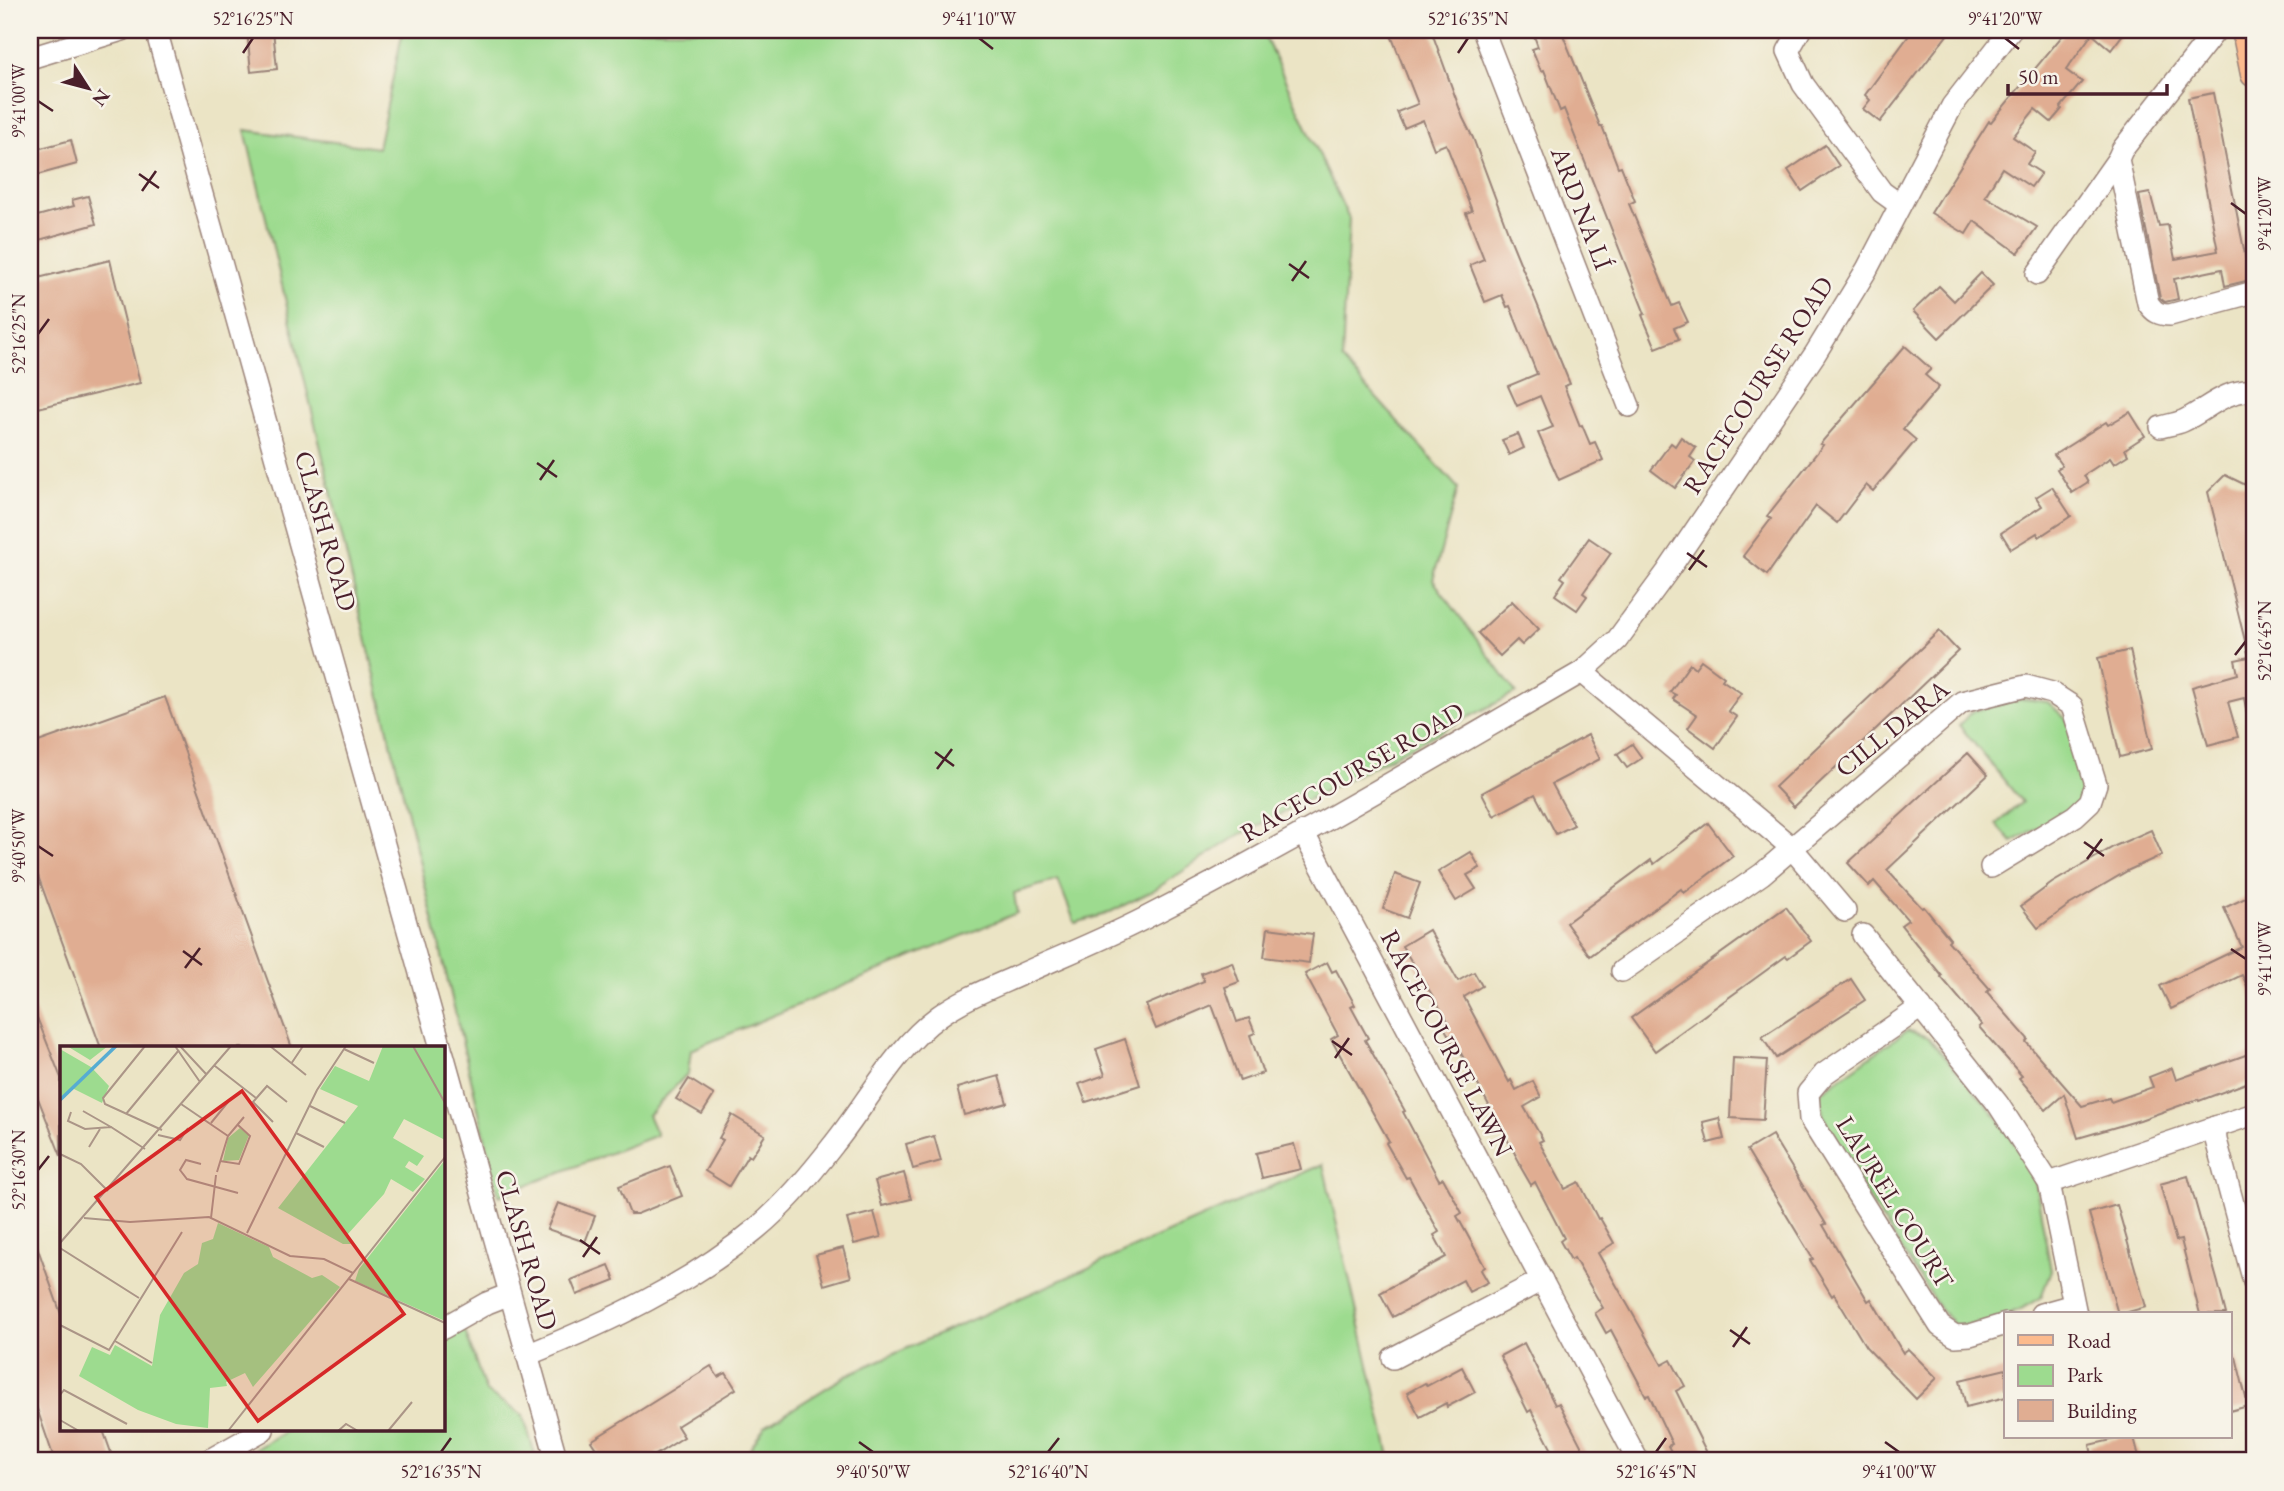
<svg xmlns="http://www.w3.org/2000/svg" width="2284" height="1491" font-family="'EB Garamond',serif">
<rect width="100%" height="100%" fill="#f7f3e8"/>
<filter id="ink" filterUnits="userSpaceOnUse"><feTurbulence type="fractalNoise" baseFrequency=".0143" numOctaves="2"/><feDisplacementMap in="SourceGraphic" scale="14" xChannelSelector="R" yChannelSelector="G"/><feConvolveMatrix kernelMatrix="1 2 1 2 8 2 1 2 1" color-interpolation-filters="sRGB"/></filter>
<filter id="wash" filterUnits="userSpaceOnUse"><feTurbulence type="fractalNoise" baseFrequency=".00686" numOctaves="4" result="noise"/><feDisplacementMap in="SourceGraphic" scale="28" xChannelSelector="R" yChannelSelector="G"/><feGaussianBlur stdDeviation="1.57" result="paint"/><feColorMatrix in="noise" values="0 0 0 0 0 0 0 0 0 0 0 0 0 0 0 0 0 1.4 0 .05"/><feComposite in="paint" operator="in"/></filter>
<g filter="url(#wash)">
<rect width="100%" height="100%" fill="#ebe4c5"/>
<g fill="#9ddb8f" stroke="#747d5d" stroke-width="2">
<path d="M403,30H1262L1349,219L1342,360L1458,488L1433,580L1516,693L1237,836L1151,892L1106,914L1075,923L1058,880L1014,893L1017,913L691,1050L688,1073L648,1115L657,1135L499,1196L245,130L378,148Z"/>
<path d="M2023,699L2048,702L2068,721L2085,788L2081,802L2071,810L2012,842L1996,824L2022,802L1959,725L1973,711Z"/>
<path d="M1907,1030L1928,1037L1998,1118L2034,1174L2051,1271L2041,1297L2021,1309L1982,1324L1955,1326L1937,1305L1832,1141L1823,1114L1820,1093Z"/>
<path d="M1323,1164L1391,1461H742L765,1426L849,1374Z"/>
<path d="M464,1328L486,1392L523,1415L537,1461H234L288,1430H443V1340Z"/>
</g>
<g id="blocks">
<g fill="#e0ad92">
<path d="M247,30H273L277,69L251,72Z"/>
<path d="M1389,30H1431L1463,118L1473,138L1512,243L1570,384L1564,386L1580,426L1582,425L1590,444L1595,442L1603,460L1559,480L1538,433L1553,427L1540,396L1517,406L1508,386L1537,374L1510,306L1507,307L1502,295L1485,302L1470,265L1484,259L1466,213L1472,211L1446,144L1434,149L1423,120L1404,128L1397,112L1418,104Z"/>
<path d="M1532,30H1561L1600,126H1602L1618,167L1621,166L1635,201L1629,204L1672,306L1679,303L1688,322L1674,328L1679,339L1656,348L1642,315L1645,314L1564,109L1560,111L1544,70L1541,71L1532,49L1538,47Z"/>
<path d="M1913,30H1951L1880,122L1863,109L1870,100L1865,95Z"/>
<path d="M2067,30H2126L2111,50L2092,34L2066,70L2082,82L2061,107L2062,109L2051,122L2035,109L2013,137L2035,152L2027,164L2041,173L2031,187L2002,168L1985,196L2037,227L2018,253L1974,221L1966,234L1931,213L1989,121L1991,122Z"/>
<path d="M2213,93L2250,280L2225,286L2222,269L2174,279L2178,299L2165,302L2160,298L2139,195L2150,193L2159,226L2168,225L2175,259L2218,251L2188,98Z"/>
<path d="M71,140L77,164L30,177V151Z"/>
<path d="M1825,145L1839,166L1802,191L1788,170Z"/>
<path d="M88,196L96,224L32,242L30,233V218L74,206L72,200Z"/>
<path d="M110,260L140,383L30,410V280Z"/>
<path d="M1981,273L1993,285L1939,338L1913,311L1939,286L1954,301Z"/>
<path d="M1905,346L1931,369L1925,375L1939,387L1903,429L1916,440L1873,491L1866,485L1837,523L1816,506L1767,575L1743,556L1771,519L1767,516L1823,445L1820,444Z"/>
<path d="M2130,412L2145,436L2125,449L2128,455L2114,464L2110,458L2084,475L2088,483L2072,493L2057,469L2062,466L2054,455L2106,422L2108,425Z"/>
<path d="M1518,434L1524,448L1509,455L1502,440Z"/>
<path d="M1681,437L1696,448L1690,457L1695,461L1675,488L1651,470L1671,443L1675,446Z"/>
<path d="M2225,475L2254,489V713L2247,714L2244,698L2228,702L2238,737L2208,745L2192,687L2238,674L2235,660L2249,657L2208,492Z"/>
<path d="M2052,487L2071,516L2039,537L2037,533L2011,549L2001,533L2042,506L2036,497Z"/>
<path d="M1589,538L1611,553L1583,593L1587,596L1577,610L1555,595L1565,580L1561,577Z"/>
<path d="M1512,601L1539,629L1522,645L1517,640L1500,656L1478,633Z"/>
<path d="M1939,631L1958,651L1794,807L1775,787Z"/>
<path d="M2130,650L2152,749L2120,757L2098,658Z"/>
<path d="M1701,660L1724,677L1722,680L1741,693L1728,711L1737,717L1715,748L1688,728L1697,715L1673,699L1676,695L1670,692L1690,664L1695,668Z"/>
<path d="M165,697L292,1048H101L30,854V745Z"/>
<path d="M1588,735L1600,759L1552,784L1574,825L1556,834L1535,794L1494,816L1482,793Z"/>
<path d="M1632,744L1642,758L1627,768L1617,754Z"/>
<path d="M1968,753L1988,775L1887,870L1922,908L1924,907L1950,939L1948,941L1990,989L1987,992L2028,1039L2026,1042L2082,1106L2109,1098L2111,1102L2153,1087L2149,1077L2172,1068L2176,1080L2254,1052V1080L2199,1101L2198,1099L2140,1120L2078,1138L2064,1094L2046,1110L2019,1078L2022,1076L1979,1027L1982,1025L1941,977L1942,976L1901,925L1908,920L1874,881L1869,886L1848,863Z"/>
<path d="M1708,823L1733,856L1684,893L1681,889L1590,956L1566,923L1651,860L1654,864Z"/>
<path d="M2151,830L2162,855L2129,870L2069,905L2038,928L2021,906L2052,883L2115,846Z"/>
<path d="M1471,852L1480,868L1467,875L1476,889L1456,901L1438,872Z"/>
<path d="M1395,874L1420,883L1407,918L1383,909Z"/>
<path d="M2254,894V1000L2242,975L2171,1009L2160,986L2242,947L2224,908Z"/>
<path d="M1786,907L1811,941L1788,958L1786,956L1655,1051L1631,1018Z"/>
<path d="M1268,928L1313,934L1309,963L1264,957Z"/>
<path d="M1429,930L1458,981L1474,972L1482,986L1464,997L1509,1082L1511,1080L1516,1090L1533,1081L1541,1097L1524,1107L1543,1140L1539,1142L1565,1189L1579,1182L1598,1219L1600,1218L1614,1243L1598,1253L1662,1365L1671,1360L1685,1386L1676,1391L1711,1461H1676L1668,1446L1672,1444L1649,1395L1646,1396L1611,1330L1606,1333L1595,1313L1603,1308L1574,1258L1571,1260L1560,1241L1564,1238L1535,1182L1531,1185L1520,1166L1521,1165L1455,1042L1453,1043L1442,1024L1448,1021L1402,946Z"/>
<path d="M1232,962L1239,982L1225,987L1237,1022L1249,1018L1255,1033L1250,1035L1263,1073L1240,1081L1212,1005L1156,1029L1146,1005L1204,981L1201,973Z"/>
<path d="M1327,962L1332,972L1336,970L1355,1005L1351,1007L1368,1038L1365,1040L1405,1111L1403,1112L1439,1180L1443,1178L1462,1213L1457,1216L1485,1267L1481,1270L1488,1282L1469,1292L1463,1280L1393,1317L1380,1293L1446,1257L1434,1235L1439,1232L1409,1177L1406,1178L1386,1143L1389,1141L1331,1039L1338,1035L1305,974Z"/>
<path d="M1851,979L1865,1000L1776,1058L1762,1037Z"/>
<path d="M30,1000L61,1078V1156L30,1078Z"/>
<path d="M1125,1039L1140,1085L1086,1102L1079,1084L1105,1075L1096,1049Z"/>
<path d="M1733,1058L1767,1060L1763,1120L1730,1118Z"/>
<path d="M999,1076L1007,1103L964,1115L957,1088Z"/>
<path d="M689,1079L714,1095L702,1114L676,1099Z"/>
<path d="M732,1115L765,1135L751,1157L748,1155L729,1186L705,1171L723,1140L719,1138Z"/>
<path d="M1719,1118L1724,1139L1708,1143L1703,1122Z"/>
<path d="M1772,1135L1826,1224L1823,1225L1868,1301L1871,1299L1903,1353L1908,1349L1937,1378L1916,1399L1866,1347L1834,1294L1832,1296L1810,1260L1813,1259L1747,1150Z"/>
<path d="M934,1136L941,1161L913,1169L906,1144Z"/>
<path d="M1294,1144L1301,1169L1262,1178L1256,1153Z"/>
<path d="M670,1166L682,1196L637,1214H630L619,1186Z"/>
<path d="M904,1173L911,1199L882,1206L875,1181Z"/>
<path d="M2188,1176L2218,1283L2226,1314H2200L2181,1240L2176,1241L2160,1184Z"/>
<path d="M558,1203L595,1216L585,1242L547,1229Z"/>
<path d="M2117,1205L2146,1307L2121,1314H2118L2089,1213Z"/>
<path d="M874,1212L881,1237L854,1244L847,1219Z"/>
<path d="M32,1232L61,1314V1430H103L114,1461H55L36,1406L30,1408V1233Z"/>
<path d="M843,1248L851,1277L824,1285L816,1255Z"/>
<path d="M609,1265L615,1280L577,1295L571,1280Z"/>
<path d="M1524,1343L1555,1405L1559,1403L1589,1461H1531L1552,1450L1531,1410L1528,1412L1500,1356Z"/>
<path d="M2236,1357L2248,1406L2230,1411V1358Z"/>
<path d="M711,1366L718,1377L726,1373L736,1389L677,1426L684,1437L646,1461H604L591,1441Z"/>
<path d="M1462,1367L1475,1392L1447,1407L1446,1403L1420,1417L1407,1393L1425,1383L1427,1386Z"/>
<path d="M2006,1369V1397L1966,1407L1960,1380Z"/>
<path d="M2124,1437H2134L2140,1461H2093L2090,1445Z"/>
</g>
</g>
</g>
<g filter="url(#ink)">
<use href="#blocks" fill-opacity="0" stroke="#9a8278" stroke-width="2"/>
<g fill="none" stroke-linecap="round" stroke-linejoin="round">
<g stroke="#9a8278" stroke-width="24">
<g id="minor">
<path d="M156,30L441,1048"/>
<path d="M1483,30L1629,406"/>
<path d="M1800,30L1788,51L1803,84L1882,192L1900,205"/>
<path d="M2216,30L2122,150L2118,159L2148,303C2154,312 2159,315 2170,315L2254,292"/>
<path d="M30,58L122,30"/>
<path d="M2037,274L2118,159"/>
<path d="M2161,427C2168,425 2176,424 2183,421C2208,409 2225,389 2254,391"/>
<path d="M1582,672L1791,847L1845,911"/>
<path d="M1303,832L1638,1461"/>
<path d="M1863,935L1998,1104L2049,1183L2076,1314"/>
<path d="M1622,971L1762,874L1962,702L2026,686L2052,693L2072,706L2096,784L2090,802L2075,816L1991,867"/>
<path d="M1921,1007L1824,1074L1808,1093L1810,1119L1940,1326L1955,1336L1970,1335L2006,1324"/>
<path d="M443,1054L557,1461"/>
<path d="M2215,1127L2216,1140L2254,1282"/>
<path d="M2049,1183L2254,1114"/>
<path d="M2041,1314L2073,1305"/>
<path d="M443,1328L487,1303L510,1294"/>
<path d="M527,1355C608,1322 688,1285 756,1229C785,1205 811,1174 834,1144C868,1102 895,1048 939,1016C961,1000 988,989 1013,978C1059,957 1108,938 1153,914C1299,839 1440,754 1582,672L1617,640L1667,572L1815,354L1867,269L1952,106L2011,30"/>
<path d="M1393,1358L1542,1280"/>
<path d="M208,1461L263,1430"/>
</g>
</g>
<g stroke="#9a8278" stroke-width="29">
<path id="major" d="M2245,30L2254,74"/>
</g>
<use href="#minor" stroke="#fff" stroke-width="21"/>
<use href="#major" stroke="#fcba8d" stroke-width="26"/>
</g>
</g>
<path fill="none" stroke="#4a1f2b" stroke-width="2.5" d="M979,38L993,49M2005,38L2019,49M243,53L253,38M1458,53L1468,38M38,101L53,111M139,174L159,188M142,191L156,171M2231,203L2246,214M1289,264L1309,278M1292,281L1306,261M38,334L49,319M537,463L557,477M540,480L554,460M1687,553L1707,567M1689,570L1704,550M2235,655L2246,641M935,752L954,766M937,769L952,749M2084,842L2104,856M38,846L53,856M2087,859L2102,839M2231,949L2246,959M183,951L202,965M185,968L200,948M1332,1041L1352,1055M1335,1058L1349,1038M38,1170L49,1156M580,1240L600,1254M583,1257L597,1237M1730,1330L1750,1344M1733,1347L1747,1327M859,1442L873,1452M1885,1442L1899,1452M441,1452L451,1438M1048,1452L1059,1438M1656,1452L1666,1438"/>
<g text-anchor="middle" stroke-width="5" stroke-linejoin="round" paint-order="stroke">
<g font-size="26" fill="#4a1f2b" stroke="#f7f3e8">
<text transform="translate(1582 208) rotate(69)" y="9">ARD NA LÍ</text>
<text transform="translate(1758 385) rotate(-57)" y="9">RACECOURSE ROAD</text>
<text transform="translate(326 531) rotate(74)" y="9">CLASH ROAD</text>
<text transform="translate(1892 728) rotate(-39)" y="9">CILL DARA</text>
<text transform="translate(1352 772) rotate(-30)" y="9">RACECOURSE ROAD</text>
<text transform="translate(1447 1043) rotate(62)" y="9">RACECOURSE LAWN</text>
<text transform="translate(1895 1202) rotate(58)" y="9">LAUREL COURT</text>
<text transform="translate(527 1250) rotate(74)" y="9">CLASH ROAD</text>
</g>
</g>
<g transform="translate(60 1046)">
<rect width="385" height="385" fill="#ebe4c5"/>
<path d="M7,0H48L30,14ZM323,0H385V94L344,73L333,92L364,110L357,120L349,115L345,121L365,133L353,146L331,133L324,148L287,189L291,198H283L218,162L298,60L260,43L275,20L309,35ZM0,3L31,21L49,40L42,57L12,42L0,52ZM180,82L189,89L179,114L163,115L168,92ZM385,114V275L295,235L299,223ZM158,177L209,201L213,211L252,232L262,229L280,241L193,341L185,327L166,336L167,340L150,342L148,382L116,378L78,364L19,330L32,301L50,309L55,299L92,320L100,269L124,227L138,218L142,197L153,193Z" fill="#9ddb8f"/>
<path fill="none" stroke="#56acd2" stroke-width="3.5" d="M0,54L56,0"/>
<path fill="none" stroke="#ab9587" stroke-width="2" d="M85,0L43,52L45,58L102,84M115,0L140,36M120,0L147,29M210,0L246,29M353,0L385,57M284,3L314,17M231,18L243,0M155,20L196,52M121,58L168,90M250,60L285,77M23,65L51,81M11,66L8,75L25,83L51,81L85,103M66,68L119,4M213,76L193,56L207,40L227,56M151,77L168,56M236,87L264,101M98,89L120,94L128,82M29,101L40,83M0,108L21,118L48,145M160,115L179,118L190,90L178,79M141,118L126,114L120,124L127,133L178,147M157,126L168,90L184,71M24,172L70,176L149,171L230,210L264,213L293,227M151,172L156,129M187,187L257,44L286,0M0,197L171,0M0,202L79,252M289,233L385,277M0,279L49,304L122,186M55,295L92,317M0,349L4,344L67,378M0,374L19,385M168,385L385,111M278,385L286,378L298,385M328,385L352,356"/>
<path fill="#d62828" fill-opacity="0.15" stroke="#d62828" stroke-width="3.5" d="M182,45L344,268L198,375L36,151Z"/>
<rect width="385" height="385" fill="none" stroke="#4a1f2b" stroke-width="3.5"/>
</g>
<rect width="2284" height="1491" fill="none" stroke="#f7f3e8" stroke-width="77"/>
<rect x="2004" y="1312" width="228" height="126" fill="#f7f3e8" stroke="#b29e9c" stroke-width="2"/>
<rect x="2018" y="1335" width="35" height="10" fill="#fcba8d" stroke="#b29e9c" stroke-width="2"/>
<text x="2067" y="1348" font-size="21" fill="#4a1f2b">Road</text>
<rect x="2018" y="1365" width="35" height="21" fill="#9ddb8f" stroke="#b29e9c" stroke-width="2"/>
<text x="2067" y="1382" font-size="21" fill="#4a1f2b">Park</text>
<rect x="2018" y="1400" width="35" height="21" fill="#e0ad92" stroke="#b29e9c" stroke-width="2"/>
<text x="2067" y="1418" font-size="21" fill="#4a1f2b">Building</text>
<g transform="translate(88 88) rotate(126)" stroke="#f7f3e8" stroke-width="5" paint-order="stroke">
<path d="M0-5L12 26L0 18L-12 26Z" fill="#4a1f2b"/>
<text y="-10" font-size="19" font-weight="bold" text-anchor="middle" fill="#4a1f2b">N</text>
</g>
<path d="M2008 84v10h159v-10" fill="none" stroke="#4a1f2b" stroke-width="3.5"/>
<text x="2018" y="84" font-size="21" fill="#4a1f2b" stroke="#f7f3e8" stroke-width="5" paint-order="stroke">50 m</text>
<rect x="38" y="38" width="2208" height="1414" fill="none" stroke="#4a1f2b" stroke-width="2.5"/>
<g font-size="18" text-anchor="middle" fill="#4a1f2b">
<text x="253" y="25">52°16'25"N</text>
<text x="979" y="25">9°41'10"W</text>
<text x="1468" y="25">52°16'35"N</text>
<text x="2005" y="25">9°41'20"W</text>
<text transform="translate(19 101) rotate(-90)" y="6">9°41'00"W</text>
<text transform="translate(2265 214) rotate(-90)" y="6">9°41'20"W</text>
<text transform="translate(19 334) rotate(-90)" y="6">52°16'25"N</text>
<text transform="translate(2265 641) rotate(-90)" y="6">52°16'45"N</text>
<text transform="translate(19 846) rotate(-90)" y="6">9°40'50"W</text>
<text transform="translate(2265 959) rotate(-90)" y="6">9°41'10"W</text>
<text transform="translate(19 1170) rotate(-90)" y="6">52°16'30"N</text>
<text x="441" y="1478">52°16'35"N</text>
<text x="873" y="1478">9°40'50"W</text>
<text x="1048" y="1478">52°16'40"N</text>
<text x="1656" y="1478">52°16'45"N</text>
<text x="1899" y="1478">9°41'00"W</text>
</g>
</svg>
